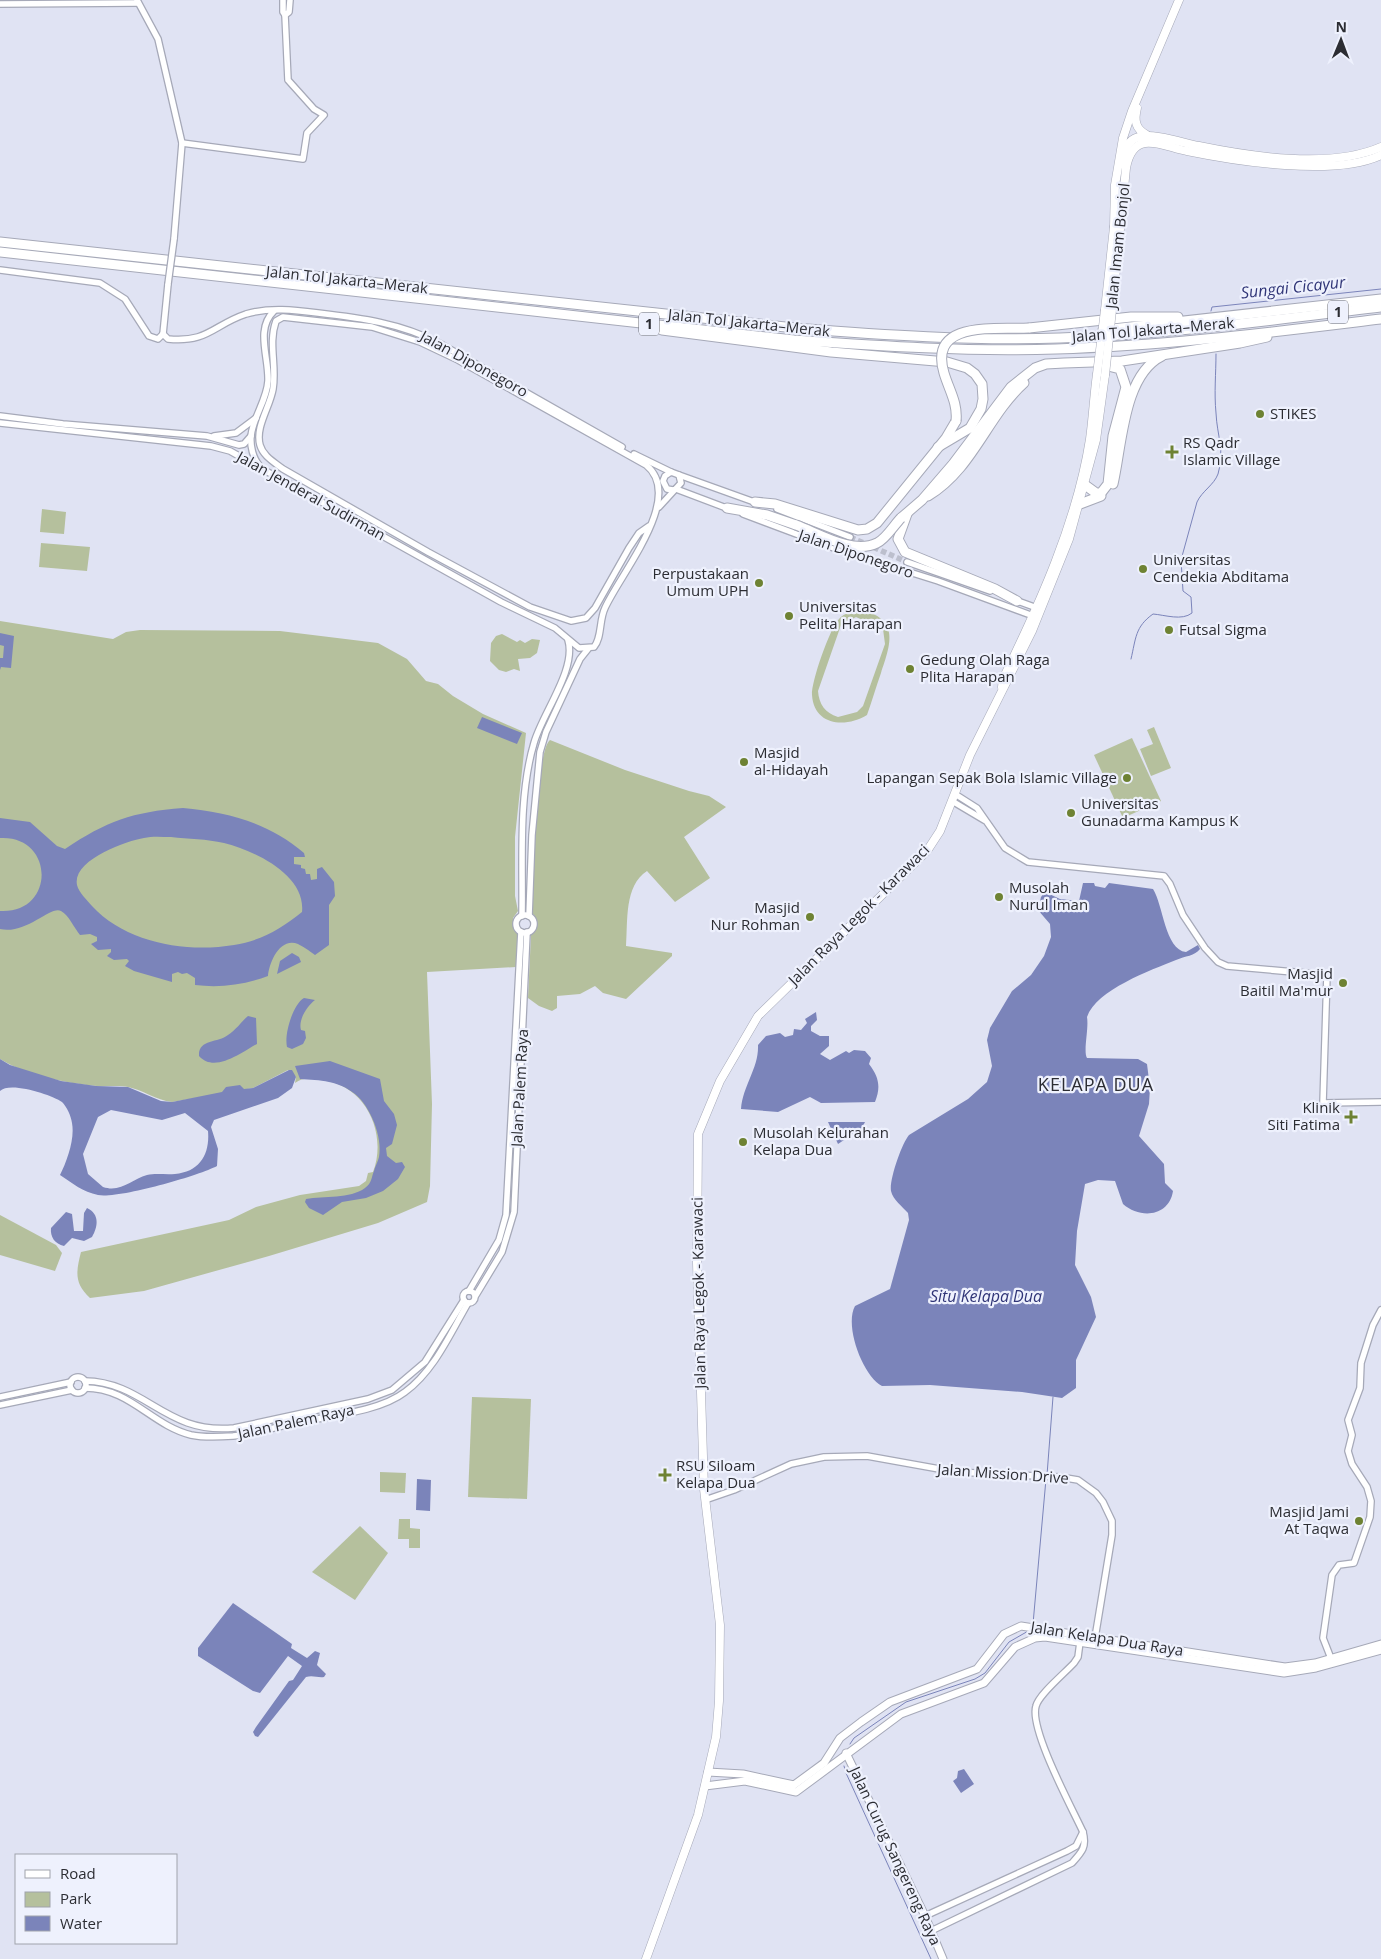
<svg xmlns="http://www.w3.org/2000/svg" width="1381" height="1959" font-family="'Open Sans',sans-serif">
<rect width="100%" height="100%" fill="#e0e3f3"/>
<g fill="#b5c09d" fill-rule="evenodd">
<path d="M42,509L66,512L64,534L40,532Z"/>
<path d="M41,543L90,547L87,571L39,567Z"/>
<path d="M860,610C900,618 891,644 881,673C876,687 872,701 867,715C846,728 814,726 812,695C811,682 830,628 839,619C844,613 852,612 860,610ZM856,617L883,629L885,644L863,706L857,712L838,717C825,713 819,704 818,691L841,625Z"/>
<path d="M0,621L113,639L126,632L140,630L280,631L378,643L407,659L426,681L438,684L453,696L483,714L526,733L515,837V896L518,911L513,918V927L518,934L516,967L427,972L432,1104L430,1186L427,1202L378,1223L269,1256L144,1291L90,1298C74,1283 76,1272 81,1252L229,1220L256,1207L300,1195L359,1186L366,1181L368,1173L373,1172C388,1133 365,1084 321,1080C311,1079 303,1077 295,1083L296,1077L288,1070L253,1088L172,1102C156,1100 143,1090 128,1087C118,1085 107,1087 97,1086C65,1083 28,1076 0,1059Z"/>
<path d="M502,634L517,642L520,640L525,643L532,639L540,640L537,653L530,658L518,659L520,671L514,669L506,672L499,670L490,661L491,643L496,636Z"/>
<path d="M1154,727L1171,768L1151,776L1140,749L1153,744L1147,730Z"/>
<path d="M1132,738L1161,801L1123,818L1094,755Z"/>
<path d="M550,740L625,770L689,791L709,796L726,807L684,837L710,878L675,902L647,871C624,886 628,921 626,946L672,953V956L626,999L603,993L595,986L580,994L557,996V1008L552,1011L539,1006L528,998L531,935L537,927V920L531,911C532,886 536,750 550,740Z"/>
<path d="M0,1215L56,1245L62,1253L55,1271L0,1255Z"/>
<path d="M472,1397L531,1399L527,1499L468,1497Z"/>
<path d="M380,1472L406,1473L405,1493L380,1492Z"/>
<path d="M399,1519H410V1528L420,1529V1548H409V1539H398Z"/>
<path d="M360,1526L388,1553L355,1600L312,1572Z"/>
</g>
<g fill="#7b84ba" fill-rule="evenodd">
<path d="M0,633L14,636L11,668L1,667L0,670V658H3L4,646L0,645Z"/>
<path d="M482,717L522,733L517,744L477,728Z"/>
<path d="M183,808C228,812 269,823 304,853L305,857H294V864L301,865V868L305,869L306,874H310L311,880L317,879V869L322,867L334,882L335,896L329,905V945L315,955C310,951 302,946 298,944C279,937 269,964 268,976C244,985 220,988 195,985V978L187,973L182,974L178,972L172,974V982L134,971L125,966L129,961L127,959L114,960L107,956L111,952V949L98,950L91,944L97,941V937L90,934L80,935C74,928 69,915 61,911C51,905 26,935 0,929V911C56,914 55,835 0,838V818L30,822L57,846L65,849C107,821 132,812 183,808ZM171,837C188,839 207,839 224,843C255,851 306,875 302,912C281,929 260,941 234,945C186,953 126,943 92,906C87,900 79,893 77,885C72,860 126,841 144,838C152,836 162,837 171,837Z"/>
<path d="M1083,883H1094L1095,886L1105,888L1109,883L1153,889C1163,904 1165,950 1186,952L1198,945L1200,949C1195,956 1185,956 1176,960C1151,970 1096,990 1087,1017C1089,1029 1083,1051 1087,1058L1138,1059L1147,1064L1150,1088L1149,1104L1139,1136L1164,1164L1165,1183L1173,1191C1169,1217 1140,1219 1123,1204L1115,1181L1098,1180L1085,1184L1077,1231L1075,1265L1091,1297L1096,1317L1076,1360V1388L1062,1398L1022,1392L930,1385L882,1386C863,1376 844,1326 855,1306L890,1289L909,1220L908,1213C902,1206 893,1200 891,1191C889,1180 902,1143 909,1135L968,1099L987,1082L992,1066L987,1040L990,1028L1012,991L1031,975L1044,956L1051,937L1050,924L1038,910L1041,897L1045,892L1060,899L1079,901Z"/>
<path d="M292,953L299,957L301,962L277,974L280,961Z"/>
<path d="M304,998L315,1000C307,1006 298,1020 301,1030L305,1031L306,1038L303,1044L292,1049L287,1047C284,1034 293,1004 304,998Z"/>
<path d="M816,1012L817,1020L811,1026V1031L820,1036H829V1046L820,1054L830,1060L846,1051L849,1053L854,1050L865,1051L871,1058L869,1064C879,1077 881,1087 875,1102L821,1103L810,1097L778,1112L741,1109C743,1085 759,1068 758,1045L766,1036L780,1033L785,1037L793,1035L794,1029L801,1030L807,1023L805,1019Z"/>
<path d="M248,1016L256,1018L257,1044C243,1051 215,1074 199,1056C198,1039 218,1043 228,1035C236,1030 241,1022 248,1016Z"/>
<path d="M0,1059L10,1065L61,1081L96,1086L128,1087L161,1101L172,1102L222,1092L226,1087L240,1085L244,1089L253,1088L289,1070H292L296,1077L292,1088L278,1098L214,1120L211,1127L218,1149L217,1166C198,1176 118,1199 98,1195C83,1192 72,1183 60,1175C67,1161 75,1139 72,1123C71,1116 67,1107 62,1102C52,1095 10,1081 0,1091ZM111,1110L162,1120L185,1113L208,1131C210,1154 200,1172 175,1174C166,1175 156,1173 147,1175C132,1179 121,1193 103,1187L88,1174L83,1154L98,1117Z"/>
<path d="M330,1061L380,1079L384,1101L394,1114L397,1125L392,1144L386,1148L387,1156L396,1163L402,1162L405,1167L398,1179L383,1191L366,1198L342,1202L323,1215L309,1208L305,1202L306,1199C324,1196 350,1199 365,1188C372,1183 371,1178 374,1171C375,1166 378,1162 379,1157C383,1137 370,1106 355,1094C339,1081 320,1080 300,1079L295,1066Z"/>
<path d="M828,1122H865L862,1128L838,1144Z"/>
<path d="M87,1208C100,1214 98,1227 92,1237L84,1241L72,1238L64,1246C55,1244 50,1237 51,1228L66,1212L72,1214L74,1231H83L84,1213Z"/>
<path d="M417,1479L431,1480L430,1511L416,1510Z"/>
<path d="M233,1603L292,1644L291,1648L307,1658L315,1651L320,1653L317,1665L326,1674L324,1677C318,1678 313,1675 306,1677L258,1737L255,1736L253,1732L256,1727L289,1681L293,1680L302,1666L288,1656L260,1693L253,1691L198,1656V1648Z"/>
<path d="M964,1769L974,1784L961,1793L953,1781L957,1778L958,1771Z"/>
</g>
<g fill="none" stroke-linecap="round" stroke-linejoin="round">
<g stroke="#7b84ba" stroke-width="1">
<path d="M1211,311L1212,307L1381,289"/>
<path d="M1131,659C1136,638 1135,627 1153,614C1165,615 1182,621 1192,613L1191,597L1183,591L1181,560L1197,502C1202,491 1214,485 1218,474C1225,450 1217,436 1216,413C1214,393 1216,373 1216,354"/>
<path d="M1047,1475L1053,1397"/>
<path d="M1033,1624L1046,1479"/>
<path d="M850,1744L854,1738L906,1702L975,1679L985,1673L1009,1642L1030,1630"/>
<path d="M844,1766L846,1773L931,1959"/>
</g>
<path stroke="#bcbfcd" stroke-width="5.5" stroke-dasharray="5.5 3" stroke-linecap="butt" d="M850,537L907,562"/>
<g stroke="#a6a9b8" stroke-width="8">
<g id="tertiary">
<path d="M137,0L158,39L182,143L174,239"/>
<path d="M283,0V12L285,15L289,12L290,0"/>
<path d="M0,4L138,3"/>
<path d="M182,143L303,159L307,133L324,115L314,109L288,80L285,15"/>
<path d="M0,270L100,283L125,299L149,336L158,339L163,334"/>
<path d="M163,334L168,339C208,343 213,325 246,314C269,307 295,310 318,313C361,318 400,323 439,343L622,447"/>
<path d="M163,334L168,284"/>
<path d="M0,416L63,424L207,436L239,445L244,444L251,436"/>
<path d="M0,423L211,446L230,451L501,602L555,628L579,648L594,647C602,638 599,620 605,608C620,574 686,497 646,465L458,360L420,342L372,327L283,317L276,321C268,344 277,366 273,389C270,407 255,427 260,445C263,456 274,462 283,469L428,552L530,607L571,621L586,618L595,608L629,548L639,533L649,526"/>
<path d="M214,436L236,433L256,418"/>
<path d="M634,454L671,472"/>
<path d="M259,465C253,458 250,446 251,436C253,417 267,400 268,381C269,357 255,329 274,311"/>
<path d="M679,475L757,503"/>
<path d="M676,489L729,509"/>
<path d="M659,507L681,483L679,475L671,472L665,476L663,481L667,489L673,490"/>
<path d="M777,509L850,537"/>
<path d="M743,514L839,550L938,581L1036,617"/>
<path d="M907,562L990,591"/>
<path d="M1015,600L1037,608"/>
<path d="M955,794L977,808L1005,848L1028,862L1164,876L1170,884L1183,915L1205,948L1218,962L1227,966L1327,975L1323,1103L1381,1102"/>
<path d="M952,801L984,820"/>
<circle cx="525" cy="924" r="9"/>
<path d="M522,916C523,861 518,797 534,743C542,714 577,669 568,640"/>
<path d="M529,916L532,835L540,752L546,732L580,659L588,649"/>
<circle cx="469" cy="1297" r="6"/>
<path d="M469,1291L499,1240L506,1215L521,932"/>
<path d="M476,1295L502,1252L514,1212L527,932"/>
<circle cx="78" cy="1385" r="8"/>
<path d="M85,1381C146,1382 165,1435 234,1428L368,1399L392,1390L425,1362L464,1300"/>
<path d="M85,1388C130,1388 151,1425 191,1435C205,1438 219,1437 233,1436C254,1434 275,1427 296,1423C328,1416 379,1412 405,1392C434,1371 450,1334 468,1303"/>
<path d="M0,1397L71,1382"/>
<path d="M0,1405L72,1390"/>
<path d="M705,1500L734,1490L791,1464L824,1457L867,1456L956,1472L1060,1477L1078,1480L1096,1493L1103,1502L1112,1521V1535L1095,1638"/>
<path d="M1332,1661L1323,1638L1332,1575L1339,1565L1354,1563L1370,1517L1371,1501L1367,1487L1352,1464L1348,1451L1352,1435L1348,1420L1360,1388L1361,1363L1373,1325L1381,1310"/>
<path d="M925,1916L1067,1851L1076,1846L1083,1832"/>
<path d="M931,1931L1072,1863C1082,1852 1087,1847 1083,1832C1072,1808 1029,1729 1036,1706C1039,1694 1065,1673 1074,1663L1078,1657L1080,1642"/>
</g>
</g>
<g stroke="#a6a9b8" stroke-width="9">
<g id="secondary">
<path d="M846,1753L925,1916L943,1959"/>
<path d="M708,1772L743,1774L794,1785L824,1763L840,1738L861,1722L890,1702L977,1669L1004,1634L1021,1626L1285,1667L1315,1663L1381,1644"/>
<path d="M705,1786L745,1781L796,1792L901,1714L984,1683L1015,1647L1035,1638L1045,1637L1284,1673L1316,1668L1381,1650"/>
</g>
</g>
<g stroke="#a6a9b8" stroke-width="9">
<g id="primary">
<path d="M1137,108C1134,120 1135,129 1147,135"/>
<path d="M1122,164C1124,152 1126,140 1139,137C1154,133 1183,143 1199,146C1252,157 1331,169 1381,147"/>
<path d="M1114,227L1118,210"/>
<path d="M1105,310L1114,227L1115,185L1123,138L1132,111L1179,0"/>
<path d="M1112,310L1126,168C1128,157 1132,145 1145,143C1158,141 1174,149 1187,151C1236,161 1335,177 1381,155"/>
<path d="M1002,687L1003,679C1040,603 1077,522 1090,439C1093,417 1094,396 1097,374"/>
<path d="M646,1959L698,1815L716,1737L719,1701L720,1625L704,1489L697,1263L698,1134L720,1081L758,1016L927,851L940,831L970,755L1032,631L1069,539L1096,440L1105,375"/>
</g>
</g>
<g stroke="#a6a9b8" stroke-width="11">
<g id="motorway">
<path d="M0,242L795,328C883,335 972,341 1060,338C1168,334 1274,320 1381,307"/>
<path d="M0,252L794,340C881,346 969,352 1056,349C1165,346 1273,332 1381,319"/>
<path d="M1029,328L1131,317H1178"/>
<path d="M662,330L831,352L947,362L967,368L975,374L982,384L983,399L981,409L970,428L938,447"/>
<path d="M1103,330L1381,299"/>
<path d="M1113,484C1122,446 1123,375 1162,356"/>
<path d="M1085,485L1096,493H1101L1108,484L1113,436L1126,387L1120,369L1104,365"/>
<path d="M928,496C973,469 987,416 1024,383"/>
<path d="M755,502L775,504L858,530L867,529L877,523L946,438L956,421"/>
<path d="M1080,504L1101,496"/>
<path d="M727,508L767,515L796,525"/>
<path d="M907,514L898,539L905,552L995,589L1017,601"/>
<path d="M901,518L922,500L953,464L1011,387L1035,368L1046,364L1064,363L1122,361L1240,343L1267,337"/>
</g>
</g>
<use href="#tertiary" stroke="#fff" stroke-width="5.5"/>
<use href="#secondary" stroke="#fff" stroke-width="7"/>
<use href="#primary" stroke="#fff" stroke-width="8"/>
<use href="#motorway" stroke="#fff" stroke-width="9"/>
<g stroke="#a6a9b8" stroke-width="8" stroke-linecap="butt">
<path id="tertiary-bridge" d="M168,284L174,239"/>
</g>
<g stroke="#a6a9b8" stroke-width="9" stroke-linecap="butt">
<g id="primary-bridge">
<path d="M1097,374L1105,310"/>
<path d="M1105,375L1112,310"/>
</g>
</g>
<g stroke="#a6a9b8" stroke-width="11" stroke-linecap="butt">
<g id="motorway-bridge">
<path d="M956,421C958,403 949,390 944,373C928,319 998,330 1029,328"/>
<path d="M796,525C818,533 853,555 877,543C886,539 894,525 901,518"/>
</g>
</g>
<use href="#tertiary-bridge" stroke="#fff" stroke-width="5.5"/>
<use href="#primary-bridge" stroke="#fff" stroke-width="8"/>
<use href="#motorway-bridge" stroke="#fff" stroke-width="9"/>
</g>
<g fill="#6e8233" stroke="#eef1fd" stroke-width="2">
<circle cx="1260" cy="414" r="5"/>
<path d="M1169.5 444.5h5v5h5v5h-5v5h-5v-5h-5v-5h5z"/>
<circle cx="1143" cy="569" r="5"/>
<circle cx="759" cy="583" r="5"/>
<circle cx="789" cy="616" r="5"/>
<circle cx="1169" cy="630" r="5"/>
<circle cx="910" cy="669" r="5"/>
<circle cx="744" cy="762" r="5"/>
<circle cx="1127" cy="778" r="5"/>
<circle cx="1071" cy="813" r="5"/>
<circle cx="999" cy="897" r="5"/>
<circle cx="810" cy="917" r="5"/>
<circle cx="1343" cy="983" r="5"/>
<path d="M1348.5 1109.5h5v5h5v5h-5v5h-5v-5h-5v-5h5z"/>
<circle cx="743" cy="1142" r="5"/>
<path d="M662.5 1467.5h5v5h5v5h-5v5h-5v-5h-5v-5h5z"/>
<circle cx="1359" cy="1521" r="5"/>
</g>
<g text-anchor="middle" stroke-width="4.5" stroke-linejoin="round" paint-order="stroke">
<g fill="#eef1fd" stroke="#666870" stroke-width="1">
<rect x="1328" y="300.5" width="20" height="23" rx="4"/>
<rect x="639" y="312.5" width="20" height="23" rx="4"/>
</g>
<g font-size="14" font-weight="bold" fill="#2c2d33">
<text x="1338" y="317">1</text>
<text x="649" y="329">1</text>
</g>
<g font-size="15" fill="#2c2d33" stroke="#eef1fd">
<text transform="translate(1118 246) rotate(-84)" y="5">Jalan Imam Bonjol</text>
<text transform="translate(347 280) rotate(6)" y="5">Jalan Tol Jakarta–Merak</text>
<text transform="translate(749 323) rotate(6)" y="5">Jalan Tol Jakarta–Merak</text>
<text transform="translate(1153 330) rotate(-5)" y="5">Jalan Tol Jakarta–Merak</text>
<text transform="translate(474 364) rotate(29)" y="5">Jalan Diponegoro</text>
<text transform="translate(311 496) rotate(29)" y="5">Jalan Jenderal Sudirman</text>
<text transform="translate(856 554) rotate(19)" y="5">Jalan Diponegoro</text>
<text transform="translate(859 915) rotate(-45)" y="5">Jalan Raya Legok - Karawaci</text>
<text transform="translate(520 1088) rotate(-87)" y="5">Jalan Palem Raya</text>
<text transform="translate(699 1293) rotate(-91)" y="5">Jalan Raya Legok - Karawaci</text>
<text transform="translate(296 1422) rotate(-12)" y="5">Jalan Palem Raya</text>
<text transform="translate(1003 1474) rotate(4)" y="5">Jalan Mission Drive</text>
<text transform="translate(1107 1639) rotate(9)" y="5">Jalan Kelapa Dua Raya</text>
<text transform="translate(895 1856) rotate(65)" y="5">Jalan Curug Sangereng Raya</text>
</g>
<g font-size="15" fill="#2c2d33" stroke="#eef1fd" text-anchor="start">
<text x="1270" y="419">STIKES</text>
<text x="1183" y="448">RS Qadr<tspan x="1183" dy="17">Islamic Village</tspan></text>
<text x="1153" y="565">Universitas<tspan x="1153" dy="17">Cendekia Abditama</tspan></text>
<text x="749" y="579" text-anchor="end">Perpustakaan<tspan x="749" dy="17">Umum UPH</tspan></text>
<text x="799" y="612">Universitas<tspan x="799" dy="17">Pelita Harapan</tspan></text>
<text x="1179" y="635">Futsal Sigma</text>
<text x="920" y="665">Gedung Olah Raga<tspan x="920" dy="17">Plita Harapan</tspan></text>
<text x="754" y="758">Masjid<tspan x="754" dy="17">al-Hidayah</tspan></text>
<text x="1117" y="783" text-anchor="end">Lapangan Sepak Bola Islamic Village</text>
<text x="1081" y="809">Universitas<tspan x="1081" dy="17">Gunadarma Kampus K</tspan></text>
<text x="1009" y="893">Musolah<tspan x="1009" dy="17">Nurul Iman</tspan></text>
<text x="800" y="913" text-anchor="end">Masjid<tspan x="800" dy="17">Nur Rohman</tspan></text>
<text x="1333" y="979" text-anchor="end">Masjid<tspan x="1333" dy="17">Baitil Ma'mur</tspan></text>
<text x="1340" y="1113" text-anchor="end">Klinik<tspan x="1340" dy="17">Siti Fatima</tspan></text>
<text x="753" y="1138">Musolah Kelurahan<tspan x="753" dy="17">Kelapa Dua</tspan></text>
<text x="676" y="1471">RSU Siloam<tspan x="676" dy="17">Kelapa Dua</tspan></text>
<text x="1349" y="1517" text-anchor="end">Masjid Jami<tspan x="1349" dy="17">At Taqwa</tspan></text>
</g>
<g font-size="16" font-style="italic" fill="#303577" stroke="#eef1fd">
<text transform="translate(1293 287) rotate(-6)" y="6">Sungai Cicayur</text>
<text x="986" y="1302">Situ Kelapa Dua</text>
</g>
<g font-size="18" letter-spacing="1" fill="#2c2d33" stroke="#eef1fd">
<text x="1096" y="1091">KELAPA DUA</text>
</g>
</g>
<rect x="15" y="1854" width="162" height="90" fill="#eef1fd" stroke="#a0a3ac"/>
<rect x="25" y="1870" width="25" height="8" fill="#ffffff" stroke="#a0a3ac"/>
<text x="60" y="1879" font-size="15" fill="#2c2d33">Road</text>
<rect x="25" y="1892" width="25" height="15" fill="#b5c09d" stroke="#a0a3ac"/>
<text x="60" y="1904" font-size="15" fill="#2c2d33">Park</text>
<rect x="25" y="1916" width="25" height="15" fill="#7b84ba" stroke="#a0a3ac"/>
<text x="60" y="1929" font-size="15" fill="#2c2d33">Water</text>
<g transform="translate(1341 40) rotate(1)" stroke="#eef1fd" stroke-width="4" paint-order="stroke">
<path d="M0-4L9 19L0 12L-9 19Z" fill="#2c2d33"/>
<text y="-8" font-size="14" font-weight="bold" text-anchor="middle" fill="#2c2d33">N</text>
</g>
</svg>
